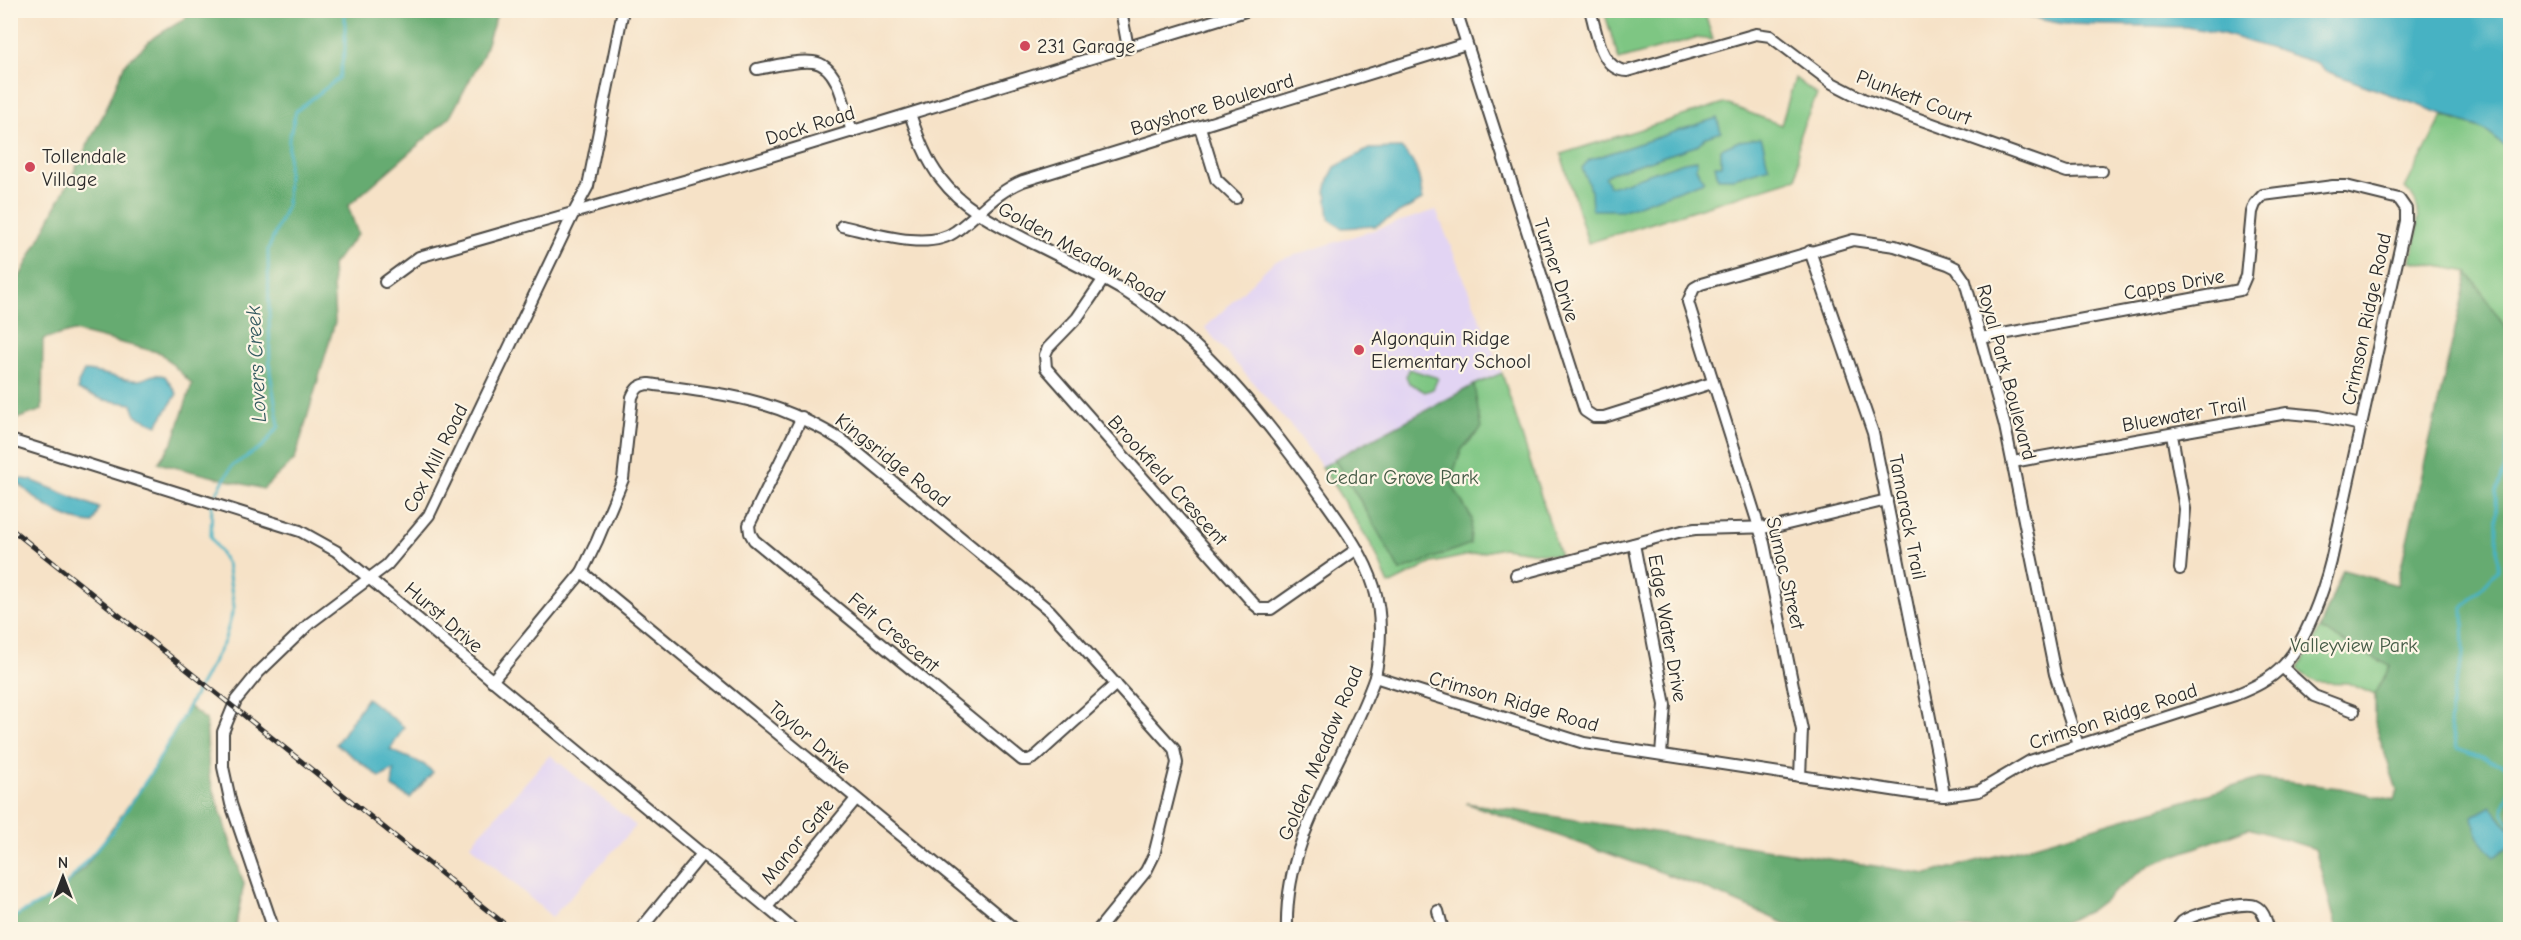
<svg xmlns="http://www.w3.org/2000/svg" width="2521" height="940" font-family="'Comic Neue',sans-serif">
<rect width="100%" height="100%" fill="#fcf5e5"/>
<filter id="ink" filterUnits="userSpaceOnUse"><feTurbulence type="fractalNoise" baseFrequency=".0167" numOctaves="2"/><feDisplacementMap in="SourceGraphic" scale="12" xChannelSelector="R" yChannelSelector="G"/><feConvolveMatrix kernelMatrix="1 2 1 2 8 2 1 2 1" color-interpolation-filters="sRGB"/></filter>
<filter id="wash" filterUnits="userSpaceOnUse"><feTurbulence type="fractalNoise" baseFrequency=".008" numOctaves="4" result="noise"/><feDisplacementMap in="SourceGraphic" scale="24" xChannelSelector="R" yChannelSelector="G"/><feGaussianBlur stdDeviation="1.35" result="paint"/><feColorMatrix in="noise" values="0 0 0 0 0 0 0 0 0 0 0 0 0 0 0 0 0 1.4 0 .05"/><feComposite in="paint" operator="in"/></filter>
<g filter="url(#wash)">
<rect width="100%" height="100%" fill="#f6e2c7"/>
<g fill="#e2d4f3">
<path d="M1436,210L1502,373L1474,385L1322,467L1296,432L1205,328L1273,262Z"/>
<path d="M550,755L636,826L552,917L470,845Z"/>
</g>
<g fill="#7ec683" stroke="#547857" stroke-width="1.5">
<path d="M1604,11H1704L1713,40L1695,38L1619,60Z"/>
<path d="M1795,78L1817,95L1799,136L1797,178L1588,243L1561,154L1724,103L1781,125Z"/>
<path d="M2443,116L2483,129L2510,150V331L2506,329L2468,272L2411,261C2416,236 2428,208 2405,188Z"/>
<path d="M1409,369L1438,378L1433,389L1425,392L1409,383L1406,376Z"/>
<path d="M1502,373L1560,556L1503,548L1432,563L1389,585L1374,549L1322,467L1474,385Z"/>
<path d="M2343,570L2391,666L2375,695L2348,683L2316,682L2297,670L2313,645Z"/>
</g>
<g fill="#66ab71" stroke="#486b4e" stroke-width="1.5">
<path d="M189,11H498L483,55L450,117L348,206L358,234L332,265L335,322L295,459L263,489L158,463L173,442L192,384L161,353L74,331L43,339L42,410L11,421V294L105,111L125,64L154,37L185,19Z"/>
<path d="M2468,272L2506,329L2510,331V929H2337L2315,849L2249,828L2149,865L2089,911L2049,929H1798L1697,885L1466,803L1927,874L2014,851L2259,779L2340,788L2394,800L2397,790L2375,724V695L2390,666L2320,629L2343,570L2397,585Z"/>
<path d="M1474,385L1481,429L1462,449L1450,481L1472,519L1470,544L1400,571L1364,507L1334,459Z"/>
<path d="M188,706L206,720L209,776L244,884L235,929H11V919L58,894L85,867L152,772Z"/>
</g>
<g fill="#46b2c3" stroke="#386e77" stroke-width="1.5">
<path d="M1995,11H2510V150L2483,129L2326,71L2317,63L2224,34L2186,27L2064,24Z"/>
<path d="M1717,118L1721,132L1706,137L1696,146L1611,173L1605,177L1609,186H1614L1684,162L1697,160L1696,168L1704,181L1624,210H1592L1591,191L1582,168L1589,160Z"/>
<path d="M1761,138C1766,148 1764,157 1769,167L1734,178H1718L1715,165H1721V149L1739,141Z"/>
<path d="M1401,148C1417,163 1421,179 1422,200L1376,226L1342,228L1329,219L1326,192L1329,179L1335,167L1369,149Z"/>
<path d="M84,371C102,371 122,381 138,380C150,379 148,372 165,376L177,394L157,425L136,416L132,404L104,400L78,390V383Z"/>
<path d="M14,478L31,480L99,508L93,523C63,522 33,499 14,478Z"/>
<path d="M367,698L404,727L390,750L423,764L433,772L410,798L392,787L394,770L380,777L336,744Z"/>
<path d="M2491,806L2510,830V845L2495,856C2481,844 2475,834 2473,816Z"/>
</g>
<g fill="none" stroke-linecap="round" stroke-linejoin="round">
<g stroke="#46b2c3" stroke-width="3">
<path d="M2510,417L2505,467L2496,494L2498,570L2463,608L2464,654L2453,693L2449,724L2457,748L2505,766L2510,772"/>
<path d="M2510,790C2503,805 2499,810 2510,824"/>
<path d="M10,919L58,894L111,833L152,772L224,642L234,607L227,564L211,537L212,501L232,466L263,446L279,426L270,372L268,250L287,205L289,138L296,111L339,78L345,49V10"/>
</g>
</g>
</g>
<g filter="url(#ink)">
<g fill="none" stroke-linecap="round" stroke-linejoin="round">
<g stroke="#494642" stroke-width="14">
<g id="minor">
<path d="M1121,10L1128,48"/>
<path d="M1456,10L1585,411L1594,417H1604L1712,383"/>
<path d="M1590,10C1597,32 1600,70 1627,71L1756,34L1770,36L1832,83L1863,99L2067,172L2102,171"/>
<path d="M757,69C775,66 796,60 813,62C840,65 845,111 852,132"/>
<path d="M910,114C918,137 926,160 941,179C963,208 994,223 1025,239C1059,256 1094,273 1126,292C1207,343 1267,420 1322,497C1342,525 1364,554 1374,587C1383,617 1381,647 1375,677C1345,763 1284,834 1287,930"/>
<path d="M1200,127L1216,179L1236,198"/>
<path d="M842,226C873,233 929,252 956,231C979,214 996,192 1023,181L1466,44"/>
<path d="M1810,251L1873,433L1938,758L1944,796"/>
<path d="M1103,280L1077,318L1048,348L1045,355L1046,368L1254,604L1260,609H1271L1357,549"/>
<path d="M385,282L419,257L771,156L1249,10"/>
<path d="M802,417L749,525L750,533L754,540L1022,760H1029L1035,757L1116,684"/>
<path d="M2172,435L2185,509L2180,569"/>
<path d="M10,440L300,531L336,551L794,930"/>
<path d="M2013,462L2287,413L2319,416L2361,425"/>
<path d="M1634,544L1665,705L1661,754"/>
<path d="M582,572L1016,930"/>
<path d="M1516,575L1682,531L1695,529L1775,527L1887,500"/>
<path d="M2282,667L2314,696L2354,711"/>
<path d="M1375,677L1584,743L1918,794L1944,796L1979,791L2030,761L2235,695C2253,688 2270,680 2283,666C2306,641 2323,593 2331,561L2406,221V209L2399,199L2346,186H2333L2263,195L2255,204L2252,212L2246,276L2240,290L1981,338"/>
<path d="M492,681L582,572L597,541L623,479L632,397C636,388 639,385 649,384C729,395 776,398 846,443L1050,611L1174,749L1177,763L1154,855L1146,871L1098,930"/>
<path d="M10,775V798"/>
<path d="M1800,776L1802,730L1764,543L1688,302L1694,288L1701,284L1853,240L1895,246L1948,264L1956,268L1965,281L2005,426L2055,674L2078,745"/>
<path d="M767,907L856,799"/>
<path d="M1438,911L1443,930"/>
<path d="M274,930L231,804L223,767V732L236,700L258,673L310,623L387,565L429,515L574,212L588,186L623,10"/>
<path d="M640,930L702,854"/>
<path d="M2177,930C2178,927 2180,924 2182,922C2192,914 2244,901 2255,906C2264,910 2266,921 2269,930"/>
</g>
</g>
<use href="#minor" stroke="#fff" stroke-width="10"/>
<g stroke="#2b2b2b" stroke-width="5">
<path id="rail" d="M10,528L512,930"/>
</g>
<use href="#rail" stroke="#fcf5e5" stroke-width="3" stroke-dasharray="9" stroke-linecap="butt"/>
</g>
</g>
<g fill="#d1495b" stroke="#fcf5e5" stroke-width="2">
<circle cx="1025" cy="46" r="6"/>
<circle cx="30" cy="167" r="6"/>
<circle cx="1359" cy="350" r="6"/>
</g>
<g text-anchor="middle" stroke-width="4.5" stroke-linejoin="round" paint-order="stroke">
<g font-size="20" fill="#2b2b2b" stroke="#fcf5e5" text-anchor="start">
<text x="1037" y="53">231 Garage</text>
<text x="42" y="163">Tollendale<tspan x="42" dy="23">Village</tspan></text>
<text x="1371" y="345">Algonquin Ridge<tspan x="1371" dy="23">Elementary School</tspan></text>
</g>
<g font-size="20" fill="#2b2b2b" stroke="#fcf5e5">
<text transform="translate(1914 97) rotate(21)" y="7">Plunkett Court</text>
<text transform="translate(1212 104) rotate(-17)" y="7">Bayshore Boulevard</text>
<text transform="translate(810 125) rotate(-17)" y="7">Dock Road</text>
<text transform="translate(1082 252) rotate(29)" y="7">Golden Meadow Road</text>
<text transform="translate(1557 270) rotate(72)" y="7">Turner Drive</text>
<text transform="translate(2174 284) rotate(-10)" y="7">Capps Drive</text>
<text transform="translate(2366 319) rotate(-78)" y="7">Crimson Ridge Road</text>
<text transform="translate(2007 372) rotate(75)" y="7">Royal Park Boulevard</text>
<text transform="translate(2184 414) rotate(-10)" y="7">Bluewater Trail</text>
<text transform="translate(435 458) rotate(-63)" y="7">Cox Mill Road</text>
<text transform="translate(893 460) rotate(38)" y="7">Kingsridge Road</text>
<text transform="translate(1168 480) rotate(48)" y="7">Brookfield Crescent</text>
<text transform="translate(1908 517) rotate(79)" y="7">Tamarack Trail</text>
<text transform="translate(1786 573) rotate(77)" y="7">Sumac Street</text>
<text transform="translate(444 617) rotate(41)" y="7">Hurst Drive</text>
<text transform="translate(1668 628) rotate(80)" y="7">Edge Water Drive</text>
<text transform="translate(894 632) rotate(40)" y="7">Felt Crescent</text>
<text transform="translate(1514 701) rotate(16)" y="7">Crimson Ridge Road</text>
<text transform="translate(2113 716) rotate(-18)" y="7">Crimson Ridge Road</text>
<text transform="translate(810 737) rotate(40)" y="7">Taylor Drive</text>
<text transform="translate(1320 753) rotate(-67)" y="7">Golden Meadow Road</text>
<text transform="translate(797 841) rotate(-51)" y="7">Manor Gate</text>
</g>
<g font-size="20" fill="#445a45" stroke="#fcf5e5">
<text x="1402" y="484">Cedar Grove Park</text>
<text x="2354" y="652">Valleyview Park</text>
</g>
<g font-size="21" font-style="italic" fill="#345a60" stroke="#fcf5e5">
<text transform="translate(256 364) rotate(-93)" y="7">Lovers Creek</text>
</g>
</g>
<rect width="2521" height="940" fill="none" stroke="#fcf5e5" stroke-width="36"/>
<g transform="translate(63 877)" stroke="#fcf5e5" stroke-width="4.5" paint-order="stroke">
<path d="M0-4.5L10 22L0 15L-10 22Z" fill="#2b2b2b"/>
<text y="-9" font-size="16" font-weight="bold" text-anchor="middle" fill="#2b2b2b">N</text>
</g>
</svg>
